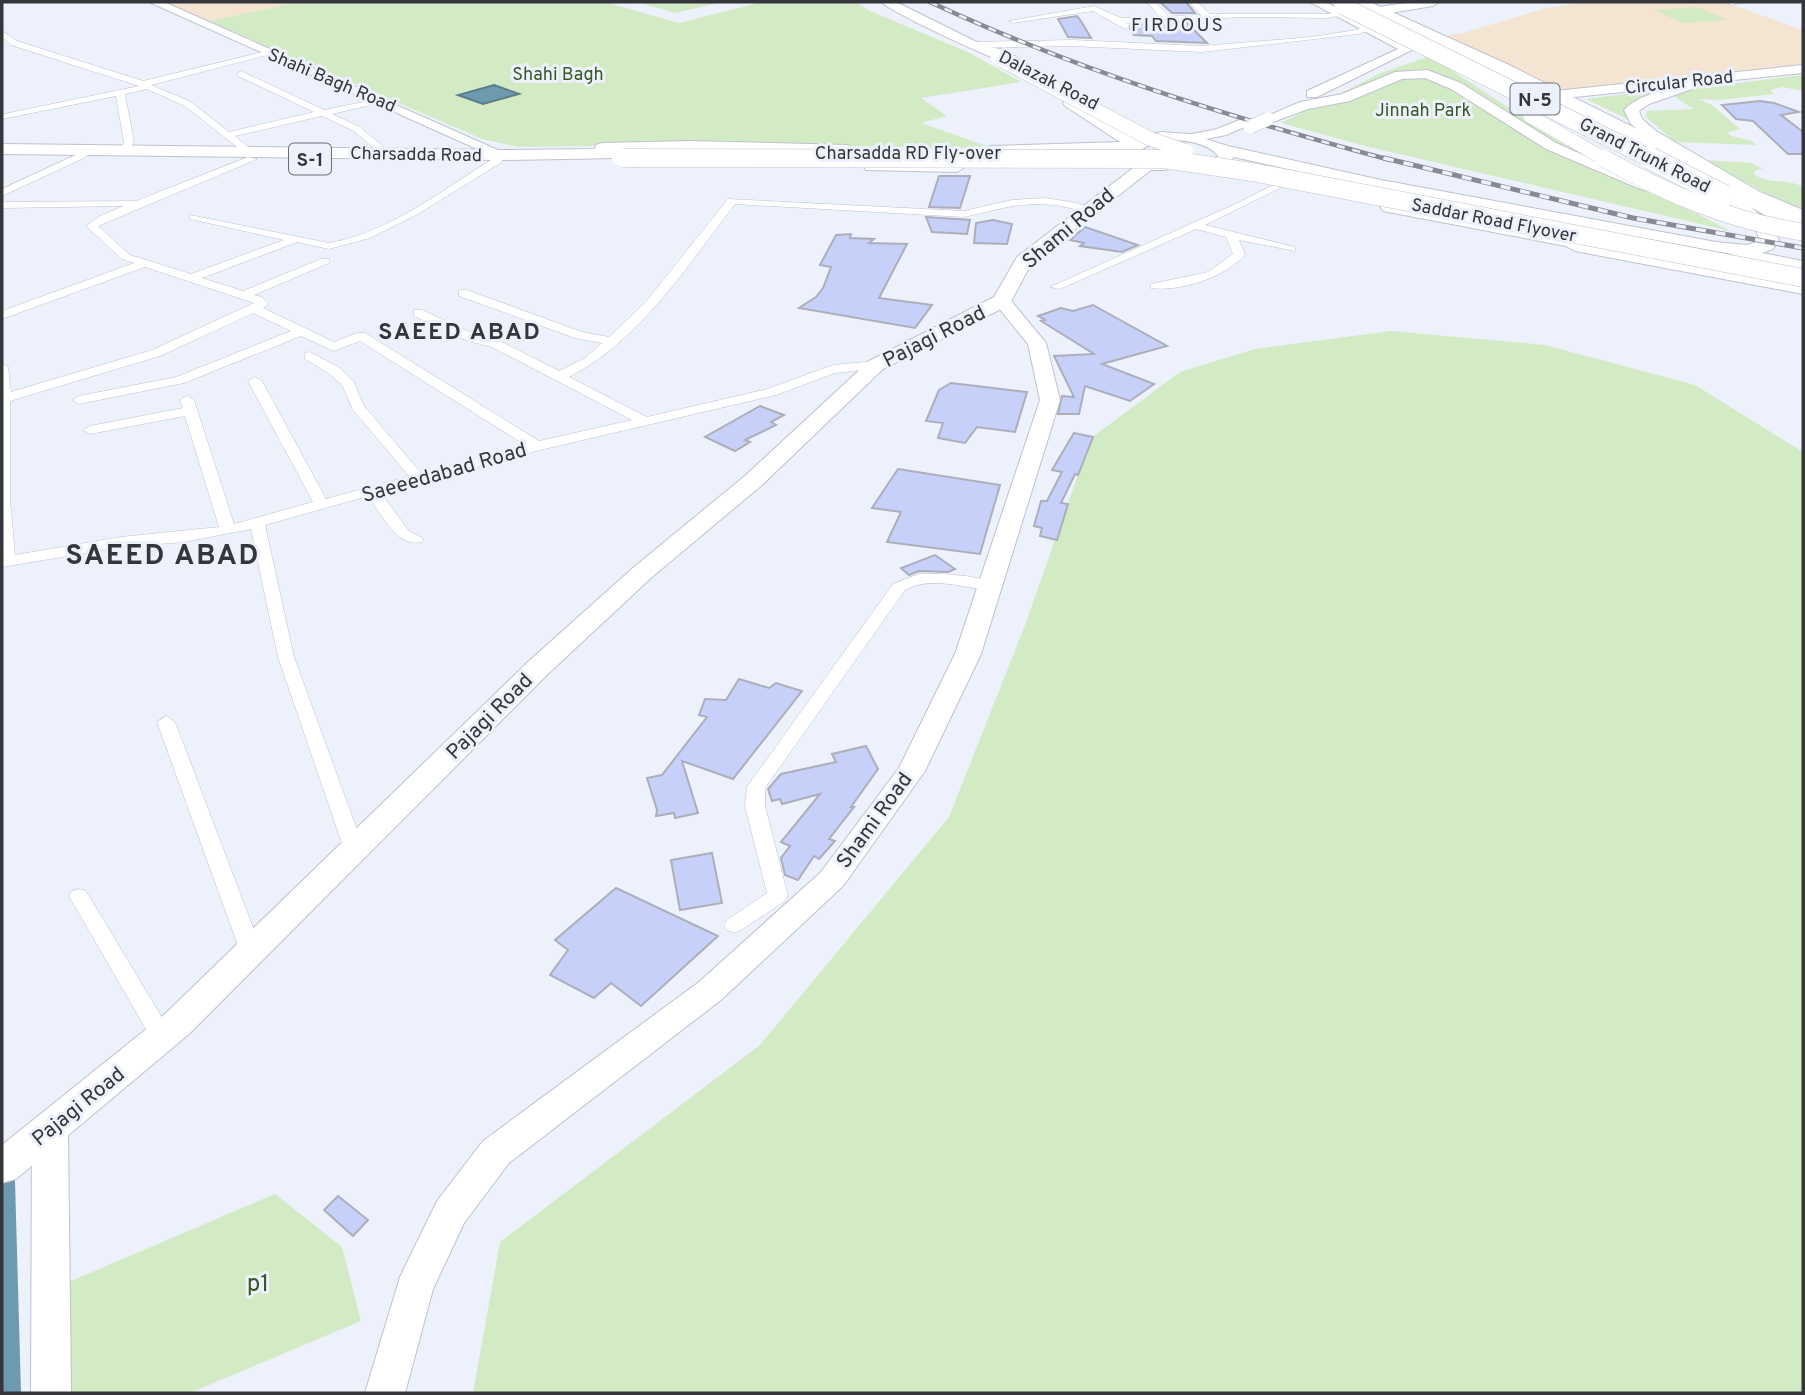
<svg xmlns="http://www.w3.org/2000/svg" width="1805" height="1395" font-family="Overpass,sans-serif">
<rect width="100%" height="100%" fill="#edf1fc"/>
<g fill="#f3e5d2">
<path d="M162,2H299L209,21Z"/>
<path d="M1586,2H1724L1803,30V68L1549,94L1435,37L1463,33L1546,8Z"/>
</g>
<g fill="#d3ebc4">
<path d="M299,2H605L679,23L762,2H856L868,10L970,53L1021,82L921,98L947,116L921,123L995,149L745,144L518,147L482,139L209,21Z"/>
<path d="M637,2H723L675,13Z"/>
<path d="M1698,7L1728,20L1683,23L1654,10Z"/>
<path d="M1430,56L1556,139L1730,231L1365,146L1281,123L1381,73Z"/>
<path d="M1803,75V91L1782,87L1770,90L1774,94L1719,100L1698,99L1712,105L1740,129L1727,133C1736,140 1749,137 1756,145L1675,142L1645,116L1647,111L1694,109L1670,94L1682,90Z"/>
<path d="M1663,89C1648,94 1633,98 1625,111L1631,121L1586,99Z"/>
<path d="M1704,160L1751,163L1763,169L1756,170L1754,174C1768,185 1789,178 1803,187V209L1766,193Z"/>
<path d="M1391,331L1545,345L1695,385L1803,452V1393H473L500,1242L760,1045L949,817L1025,625L1091,438L1180,372L1255,349Z"/>
<path d="M275,1194L342,1247L361,1321L190,1393H66L64,1284Z"/>
</g>
<path fill="#6d9aaf" stroke="#5c7c8c" stroke-width="2" d="M494,85L519,94L483,104L458,95Z"/>
<g fill="none" stroke-linecap="round" stroke-linejoin="round">
<path fill="#6d9aaf" fill-rule="evenodd" d="M2,1170L11,1173L15,1181L21,1393H2Z"/>
</g>
<g fill="#c6d0f9" stroke="#acafba" stroke-width="2">
<path d="M1160,2H1186L1195,13H1172Z"/>
<path d="M1077,16L1081,21L1091,38L1068,37L1058,19Z"/>
<path d="M1187,23L1207,43L1156,41L1152,36L1134,35L1130,29L1131,25Z"/>
<path d="M1760,101L1774,103L1799,112L1781,115L1803,132V154H1788L1753,121L1736,119L1722,105Z"/>
<path d="M939,176H970L960,208L929,207Z"/>
<path d="M926,217L956,219L970,220L967,234L932,232Z"/>
<path d="M993,220L1012,224L1007,244L974,243L976,223Z"/>
<path d="M1085,227L1138,245L1122,252L1080,246L1084,243L1070,240Z"/>
<path d="M851,234L850,238L874,239L869,243L907,244L879,298L932,305L915,328L799,308L816,297L823,288L831,267L820,265L836,235Z"/>
<path d="M1093,305L1167,346L1102,364L1154,384L1130,401L1085,386L1079,414H1058L1062,396L1074,397L1054,356L1094,354L1041,321L1045,320L1038,316L1061,308L1073,311Z"/>
<path d="M951,383L1027,392L1015,432L977,427L965,443L938,438L943,423L926,421L939,390Z"/>
<path d="M760,406L784,415L771,422L776,425L745,440L750,442L735,451L705,437Z"/>
<path d="M1074,433L1093,437L1078,475L1075,474L1061,503L1068,504L1057,540L1040,536L1042,528L1034,526L1041,501H1047L1062,472L1052,470Z"/>
<path d="M898,469L1000,485L980,554L887,542L901,512L872,508Z"/>
<path d="M935,555L955,569L948,572L919,571L909,575L901,568Z"/>
<path d="M739,679L769,688L776,683L802,691L733,779L682,761L698,813L675,818L674,813L656,816L657,810L647,778L662,775L707,717L699,715L705,699L726,700Z"/>
<path d="M866,746L878,769L851,807H854L829,839L835,841L819,859L814,856L798,880L785,875L781,858L790,846L781,842L820,794L782,804L780,799L772,801L768,789L781,774L836,762L832,754Z"/>
<path d="M712,853L722,903L680,910L671,860Z"/>
<path d="M616,888L718,936L641,1006L611,983L594,998L550,975L568,950L555,940Z"/>
<path d="M338,1196L368,1220L353,1236L324,1210Z"/>
</g>
<g fill="none" stroke-linecap="round" stroke-linejoin="round">
<g stroke="#bec2cd" stroke-width="1">
<g id="street">
<path d="M1147,2H1155L1169,16L1201,15L1189,2H1197L1210,14H1326L1354,11L1358,13L1326,18L1244,17L1127,23L1129,27L1125,29L1093,11L1013,23L1009,21L1094,6L1121,18L1160,17Z"/>
<path d="M1728,2H1747L1731,5Z"/>
<path d="M1378,22L1381,26L1358,34L1202,52L1072,46L973,48L969,45L973,42L1072,40L1202,46L1312,37L1356,30Z"/>
<path d="M2,31L17,41L143,81L271,50V54L151,85L191,102L229,132L314,112L238,76L237,74L241,71L324,110L383,98V102L332,114L360,127L392,154L383,156L354,131L322,116L235,136L254,152L246,154L185,106L147,89L125,94L134,142L128,153L125,154L120,151L124,142L116,96L2,119L4,114L139,86L11,45L2,37Z"/>
<path d="M82,152L87,155L86,157L2,196V189Z"/>
<path d="M248,157L257,159L98,226L130,255L191,274L284,240L190,219V215L329,243C389,233 444,189 494,158H502V162L418,214L370,238L329,249L297,242L202,278L243,291L321,259H329V263L254,295L262,297L268,304L263,308L334,342L357,333H365L539,441L632,420L492,347L468,341L414,316V310H422L476,335L500,341L559,371L585,358L602,343L575,338L459,296V290H467L582,332L609,337L645,303L728,199L964,211L1012,200L1045,198L1077,203L1093,209L1088,212L1056,205L1034,204L1012,206L964,217L735,204C687,266 640,341 569,377L647,417L767,389L833,365L876,361L881,362V368L835,373L776,395L540,450L381,493L408,530L424,539L421,542C397,548 381,513 368,496L265,525L294,657L364,849L361,854H347L344,849L278,657L251,529L184,542L121,547L2,567V363L8,367L11,392L152,350L254,303L145,267L2,319V311L134,263L122,259L86,226L100,216L124,206L2,208V202L136,201ZM253,313L291,331L176,377L79,396L72,400L79,404L184,383L301,336L334,351L360,341L525,445L421,473L364,406L353,381L340,368L310,352L305,353V359L330,374L342,385L353,410L409,476L326,499L262,381L255,377L248,381L313,502L234,524L194,400L187,396L180,400L183,408L90,426L83,430L90,434L185,416L219,527L121,537L15,555L10,500V401L160,356Z"/>
<path d="M1282,180L1286,181V185L1205,225L1295,247V251L1239,240L1245,254C1227,277 1180,292 1151,288V284L1208,272L1233,254L1226,237L1196,229L1060,289L1050,287L1240,202Z"/>
<path d="M919,574C936,573 986,575 998,586L990,591C962,587 931,576 905,590L765,788V806L788,896L785,901L741,930L734,933L727,930L724,925L727,920L767,893L745,806L747,787L893,584Z"/>
<path d="M166,716L175,722L262,951L258,957L251,959L244,957L240,951L157,722Z"/>
<path d="M79,889L86,891L170,1031L173,1037L170,1043L162,1046L154,1043L69,896L72,891Z"/>
</g>
</g>
<g stroke="#bec2cd" stroke-width="2">
<g id="secondary">
<path d="M149,2H164L509,155L502,159L497,158Z"/>
<path d="M1310,2H1325L1404,40L1412,50L1317,97H1307V91L1398,49Z"/>
<path d="M1413,2H1439L1433,6L1378,15L1372,11L1378,7Z"/>
<path d="M1803,65V73L1695,84L1692,89L1649,104L1639,111L1642,119L1656,131L1760,192L1803,210V221L1748,198L1646,137L1631,124L1624,110C1636,97 1655,93 1672,87L1555,99L1548,95L1555,91Z"/>
<path d="M1427,70L1461,83L1556,143L1651,185L1643,190L1638,188L1546,149L1451,89L1425,78L1402,79L1350,101L1308,109L1273,122L1268,123L1261,119L1300,102L1342,94L1395,72Z"/>
<path d="M1242,119L1247,120V126L1226,135L1192,142L1185,138L1187,135L1217,129Z"/>
<path d="M1002,296L1008,297L1046,343L1060,400L981,654L925,771L843,886L721,1000L509,1163L464,1223L433,1289L405,1393H365L400,1277L437,1201L483,1141L699,982L821,872L899,768L955,654L1040,400L1028,344L993,301Z"/>
<path d="M50,1116L62,1121L68,1131L71,1393H31L32,1131L38,1121Z"/>
</g>
</g>
<g stroke="#bec2cd" stroke-width="2">
<g id="primary">
<path d="M881,2H896L985,46L1004,50L1034,67L1032,70C1019,73 894,14 881,2Z"/>
<path d="M1070,99L1121,127L1136,139L1161,132L1189,134L1228,146L1381,180L1716,242L1747,245L1760,241L1756,230L1727,202L1735,197L1741,198L1770,224L1779,240L1773,249L1762,253L1803,261V271L1741,259L1732,254L1381,190L1234,157L1225,167L1205,173L1197,168C1202,161 1212,162 1218,156C1205,138 1155,134 1140,152L1141,155L1166,164L1168,167L1166,170H1151L1031,264L1009,305L883,369L762,485L652,577L549,673L189,1034L16,1179L2,1183V1145L165,1014L529,661L634,567L746,475L869,361L994,297L1017,257L1137,165L1129,161L1125,151L990,156L982,151L990,146L1120,142L1065,106L1063,103L1065,100Z"/>
<path d="M690,141L848,145L856,150L848,155L690,151L627,152L626,156L620,158L502,160L2,154V144L502,150L595,149L596,145L602,143Z"/>
<path d="M872,162H957L965,167L957,172L866,170L864,167Z"/>
<path d="M1764,196L1803,213V225L1758,205L1756,201L1758,197Z"/>
<path d="M1389,202L1593,241L1602,245L1803,282V294L1575,251L1566,246L1383,211L1380,207Z"/>
</g>
</g>
<g stroke="#bec2cd" stroke-width="2">
<path id="highway" d="M1351,2H1370L1509,65L1685,153L1803,221V235L1796,233L1671,161L1497,73L1353,5Z"/>
</g>
<use href="#street" fill="#fff" fill-rule="evenodd"/>
<use href="#secondary" fill="#fff" fill-rule="evenodd"/>
<use href="#primary" fill="#fff" fill-rule="evenodd"/>
<use href="#highway" fill="#fff" fill-rule="evenodd"/>
<g stroke="#878a92" stroke-width="4.5">
<path id="rail-far1" d="M930,2C1078,71 1233,118 1390,160"/>
</g>
<g stroke="#878a92" stroke-width="5">
<path id="rail" d="M1384,158L1633,218L1803,248"/>
</g>
<use href="#rail-far1" stroke="#edf1fc" stroke-width="2.5" stroke-dasharray="8" stroke-linecap="butt"/>
<use href="#rail" stroke="#edf1fc" stroke-width="3.5" stroke-dasharray="10" stroke-linecap="butt"/>
<g stroke="#bec2cd" stroke-width="14" stroke-linecap="butt">
<g id="secondary-bridge-far1">
<path d="M1530,116L1606,160"/>
<path d="M1250,127L1268,119"/>
</g>
</g>
<g stroke="#bec2cd" stroke-width="18" stroke-linecap="butt">
<path id="secondary-bridge" d="M1603,158C1667,194 1730,221 1803,232"/>
</g>
<g stroke="#bec2cd" stroke-width="15" stroke-linecap="butt">
<g id="primary-bridge-far1">
<path d="M998,58L1148,138L1186,151"/>
<path d="M619,158L1169,160"/>
</g>
</g>
<g stroke="#bec2cd" stroke-width="19" stroke-linecap="butt">
<path id="primary-bridge" d="M623,158L1164,159L1252,172L1803,278"/>
</g>
<g stroke="#bec2cd" stroke-width="18" stroke-linecap="butt">
<path id="highway-bridge-far1" d="M1343,6L1653,160"/>
</g>
<g stroke="#bec2cd" stroke-width="23" stroke-linecap="butt">
<path id="highway-bridge" d="M1650,158L1724,196"/>
</g>
<use href="#secondary-bridge-far1" stroke="#fff" stroke-width="13"/>
<use href="#secondary-bridge" stroke="#fff" stroke-width="17"/>
<use href="#primary-bridge-far1" stroke="#fff" stroke-width="14"/>
<use href="#primary-bridge" stroke="#fff" stroke-width="18"/>
<use href="#highway-bridge-far1" stroke="#fff" stroke-width="17"/>
<use href="#highway-bridge" stroke="#fff" stroke-width="22"/>
</g>
<g text-anchor="middle" stroke-width="6" stroke-linejoin="round" paint-order="stroke">
<g font-size="18" fill="#385722" stroke="#edf1fc">
<text x="558" y="80">Shahi Bagh</text>
<text x="1423" y="116">Jinnah Park</text>
</g>
<g font-size="18" fill="#35363b" stroke="#edf1fc">
<text transform="translate(332 80) rotate(23)" y="6">Shahi Bagh Road</text>
<text transform="translate(1049 80) rotate(27)" y="6">Dalazak Road</text>
<text transform="translate(1679 82) rotate(-6)" y="6">Circular Road</text>
<text x="908" y="159">Charsadda RD Fly-over</text>
<text transform="translate(416 154) rotate(1)" y="6">Charsadda Road</text>
<text transform="translate(1645 155) rotate(27)" y="6">Grand Trunk Road</text>
<text transform="translate(1494 220) rotate(11)" y="6">Saddar Road Flyover</text>
</g>
<g font-size="19" letter-spacing="2" fill="#35363b" stroke="#edf1fc">
<text x="1178" y="31">FIRDOUS</text>
</g>
<g fill="#edf1fc" stroke="#6c6e75" stroke-width="2">
<rect x="1510.5" y="83.5" width="49" height="31" rx="5"/>
<rect x="289" y="143.5" width="42" height="31" rx="5"/>
</g>
<g font-size="19" font-weight="bold" fill="#35363b">
<text x="1535" y="106">N-5</text>
<text x="310" y="166">S-1</text>
</g>
<g font-size="21" fill="#35363b" stroke="#edf1fc">
<text transform="translate(1068 228) rotate(-40)" y="7">Shami Road</text>
<text transform="translate(934 336) rotate(-27)" y="7">Pajagi Road</text>
<text transform="translate(444 472) rotate(-16)" y="7">Saeeedabad Road</text>
<text transform="translate(489 716) rotate(-45)" y="7">Pajagi Road</text>
<text transform="translate(874 820) rotate(-54)" y="7">Shami Road</text>
<text transform="translate(78 1106) rotate(-39)" y="7">Pajagi Road</text>
</g>
<g font-size="23" font-weight="bold" letter-spacing="2" fill="#35363b" stroke="#edf1fc">
<text x="460" y="339">SAEED ABAD</text>
</g>
<g font-size="24" fill="#385722" stroke="#edf1fc">
<text x="258" y="1291">p1</text>
</g>
<g font-size="28" font-weight="bold" letter-spacing="2" fill="#35363b" stroke="#edf1fc">
<text x="163" y="564">SAEED ABAD</text>
</g>
</g>
<rect width="1805" height="1395" fill="none" stroke="#35363b" stroke-width="7"/>
</svg>
